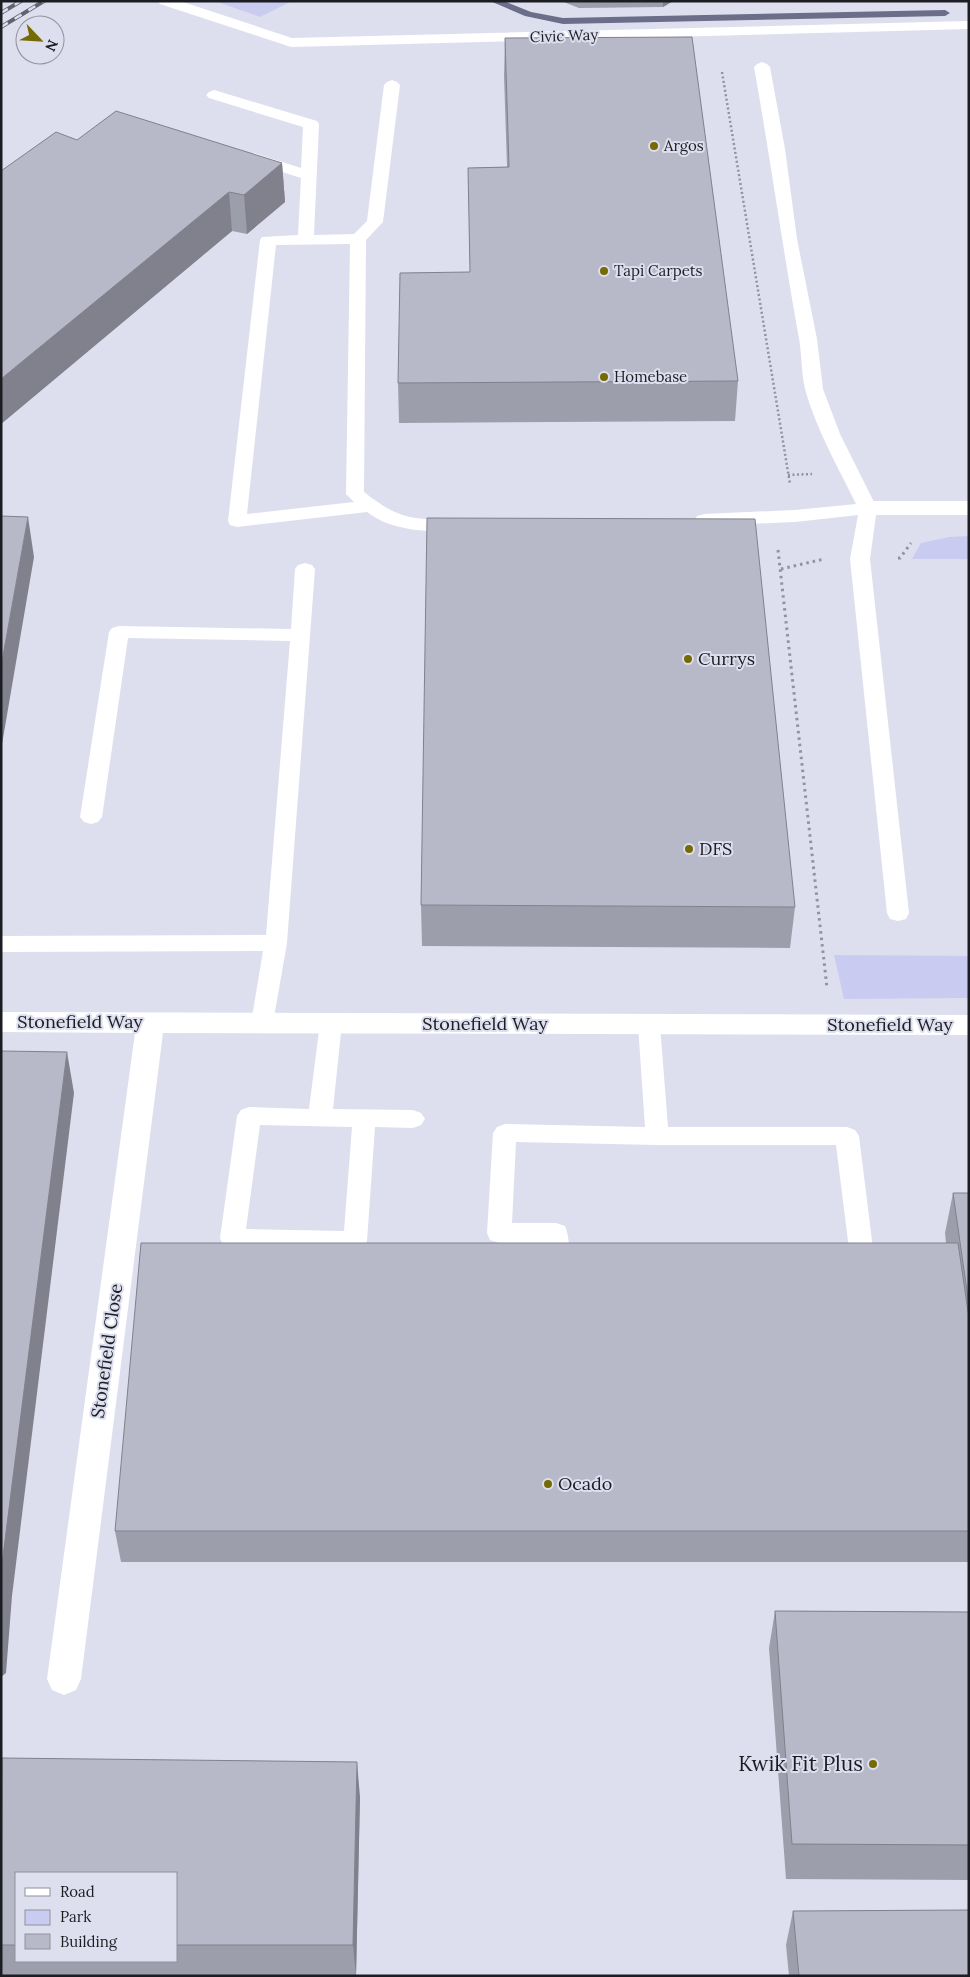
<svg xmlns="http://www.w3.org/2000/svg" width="970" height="1977" font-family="Lora,serif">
<rect width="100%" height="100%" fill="#dddfef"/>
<g fill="#c9cbf1">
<path d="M215,1H292L260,17Z"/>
<path d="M969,536V559H912L921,543L949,537Z"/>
<path d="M834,955L969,956V998L844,999Z"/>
</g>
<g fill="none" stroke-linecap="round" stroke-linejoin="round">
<path fill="#6c6e89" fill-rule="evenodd" d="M490,1H504L531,12L563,18L945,10L950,13L945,16L563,24L525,16Z"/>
<g stroke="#90929e" stroke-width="2.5" stroke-dasharray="2 2.5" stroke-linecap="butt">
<path d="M722,72L790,484"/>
<path d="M788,475L812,474"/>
</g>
<g stroke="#90929e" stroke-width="3" stroke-dasharray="2.5 4" stroke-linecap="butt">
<path d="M778,550L827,988"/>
<path d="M898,558H900L911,543"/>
<path d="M781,569L824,559"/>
</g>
<g fill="#fff" fill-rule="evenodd">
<path d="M158,1H180L292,38L969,21V29L291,47L160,4Z"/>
<path d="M762,62L767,64L770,67L785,149L797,239L817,339L823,389L840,434L877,508L870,559L909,913L906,919L898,921L890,919L887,913L850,559L858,515L795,522L704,526L697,524L695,520L697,516L704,514L795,510L856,504C838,467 816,429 805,389C801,371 802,351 798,333C782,244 770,156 754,67L757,64Z"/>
<path d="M392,80L397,82L400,85L383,222L366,240L364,492C401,521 413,519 458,520L465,522L467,526L465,530L458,532C427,531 393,532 367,512L237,527L230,525L228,521L260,240L262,237L298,235L301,178L248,161L246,158L248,155L254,153L301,168L303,127L209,98L206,95L209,92L214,90L317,121L319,124L314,235L354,234L367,221L384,85L387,82ZM350,244L346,494L354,502L247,514L276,245Z"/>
<path d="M305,563L312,565L315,569L287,943L273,1023L270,1029L262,1031L254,1029L251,1023L263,951L1,952V936L266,935L290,641L128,638L102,817L98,822L91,824L84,822L80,817L109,632L112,628L119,626L291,629L295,569L298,565Z"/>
<path d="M331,1015L339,1017L342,1023L333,1109L413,1110L421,1113L425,1119L421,1125L413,1128L375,1127L367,1241L364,1248L355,1251L232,1248L223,1245L220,1238L237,1116L241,1110L249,1107L309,1109L320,1023L323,1017ZM260,1125L352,1127L344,1231L246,1229Z"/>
<path d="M649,1017L657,1019L660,1025L668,1127H847L855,1130L859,1136L876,1273L873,1280L864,1283L855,1280L852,1273L836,1145H657L516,1142L512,1223H556L565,1226C571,1239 570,1267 564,1280L555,1283L546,1280L543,1273V1243H499L490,1240L487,1233L493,1133L497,1127L505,1124L645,1127L638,1025L641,1019Z"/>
</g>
<g fill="#fff" fill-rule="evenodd">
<path d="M868,501H969V515H868L860,513L857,508L860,503Z"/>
<path d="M1,1012L969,1015V1035L163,1033L81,1679L76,1690L64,1695L52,1690L47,1679L135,1033L1,1032Z"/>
</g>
<g stroke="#62636d" stroke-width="4">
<g id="rail">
<path d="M1,13L21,1"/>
<path d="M1,27L44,1"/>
</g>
</g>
<use href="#rail" stroke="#dddfef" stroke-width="2.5" stroke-dasharray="8" stroke-linecap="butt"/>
</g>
<g fill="#9d9eac" fill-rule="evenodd">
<path d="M561,1H673L663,7L579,8Z"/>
<path d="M505,38L738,381L735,421L399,423L398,383L470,272L468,168L507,167L504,76Z"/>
<path d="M77,140L282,163L285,202L247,234L232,231L1,424V171Z"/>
<path d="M421,905L795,907L790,948L422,946Z"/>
<path d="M953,1193H969V1562H121L115,1531L946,1243L945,1233Z"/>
<path d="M775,1611L969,1612V1880L786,1879L769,1648Z"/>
<path d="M1,1763L360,1797L356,1976H1ZM16,1873H176V1961H16Z"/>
<path d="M793,1911L969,1976H789L786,1945Z"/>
</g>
<g fill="#80818c">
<path d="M663,1H673L663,7Z"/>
<path d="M282,163L285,202L247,234L244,195Z"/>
<path d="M229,192L232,231L1,424V379Z"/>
<path d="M28,517L34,557L1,750V667Z"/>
<path d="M67,1052L74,1093L12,1596L6,1673L1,1677V1572L2,1558Z"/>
<path d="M357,1762L360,1797L356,1976L353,1945Z"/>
</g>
<g fill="#b7b8c8" stroke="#80818c">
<path d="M692,37L738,381L398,383L400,273L470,272L468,168L509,167L505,38Z"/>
<path d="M116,111L282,163L244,195L229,192L1,379V171L56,132L77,140Z"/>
<path d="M1,516L28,517L1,667Z"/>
<path d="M427,518L755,519L795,907L421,905Z"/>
<path d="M1,1051L67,1052L1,1572Z"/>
<path d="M953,1193H969V1305Z"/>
<path d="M141,1243H958L969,1318V1531H115Z"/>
<path d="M775,1611L969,1612V1845L792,1844Z"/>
<path d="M2,1758L357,1762L353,1945H176V1873H16V1945H1Z"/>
<path d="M969,1910V1976H799L793,1911Z"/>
</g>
<g fill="#756a03" stroke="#dddfef" stroke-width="2">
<circle cx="654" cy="146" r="5"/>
<circle cx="604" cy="271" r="5"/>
<circle cx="604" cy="377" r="5"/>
<circle cx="688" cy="659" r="5"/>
<circle cx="689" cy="849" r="5"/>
<circle cx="548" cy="1484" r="5"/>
<circle cx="873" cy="1764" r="5"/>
</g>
<g text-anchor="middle" stroke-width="4" stroke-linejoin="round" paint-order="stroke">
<g font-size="15" fill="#1c1d23" stroke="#dddfef">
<text transform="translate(564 36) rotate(-2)" y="5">Civic Way</text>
</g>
<g font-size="15" fill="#1c1d23" stroke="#dddfef" text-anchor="start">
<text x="664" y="151">Argos</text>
<text x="614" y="276">Tapi Carpets</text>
<text x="614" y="382">Homebase</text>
</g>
<g font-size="18" fill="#1c1d23" stroke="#dddfef" text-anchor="start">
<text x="698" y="665">Currys</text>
<text x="699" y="855">DFS</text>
<text x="558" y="1490">Ocado</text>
</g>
<g font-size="18" fill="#1c1d23" stroke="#dddfef">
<text x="80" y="1028">Stonefield Way</text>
<text x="485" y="1030">Stonefield Way</text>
<text x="890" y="1031">Stonefield Way</text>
<text transform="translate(107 1351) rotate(-82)" y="6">Stonefield Close</text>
</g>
<g font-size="21" fill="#1c1d23" stroke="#dddfef" text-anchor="end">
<text x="863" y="1771">Kwik Fit Plus</text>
</g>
</g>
<rect width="970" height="1977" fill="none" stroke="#1c1d23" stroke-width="5"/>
<rect x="15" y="1872" width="162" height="90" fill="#dddfef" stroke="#90919d"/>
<rect x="25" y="1888" width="25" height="8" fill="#ffffff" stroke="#90919d"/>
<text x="60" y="1897" font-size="15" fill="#1c1d23">Road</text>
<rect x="25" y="1910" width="25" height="15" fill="#c9cbf1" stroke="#90919d"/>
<text x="60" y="1922" font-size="15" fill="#1c1d23">Park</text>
<rect x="25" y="1934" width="25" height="15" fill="#b7b8c8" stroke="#90919d"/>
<text x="60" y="1947" font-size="15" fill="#1c1d23">Building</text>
<g transform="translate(40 40) rotate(115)"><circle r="24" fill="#dddfef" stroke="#90919d"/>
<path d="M0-4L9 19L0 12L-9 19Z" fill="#756a03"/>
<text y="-8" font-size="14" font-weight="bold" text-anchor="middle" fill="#1c1d23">N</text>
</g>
</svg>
